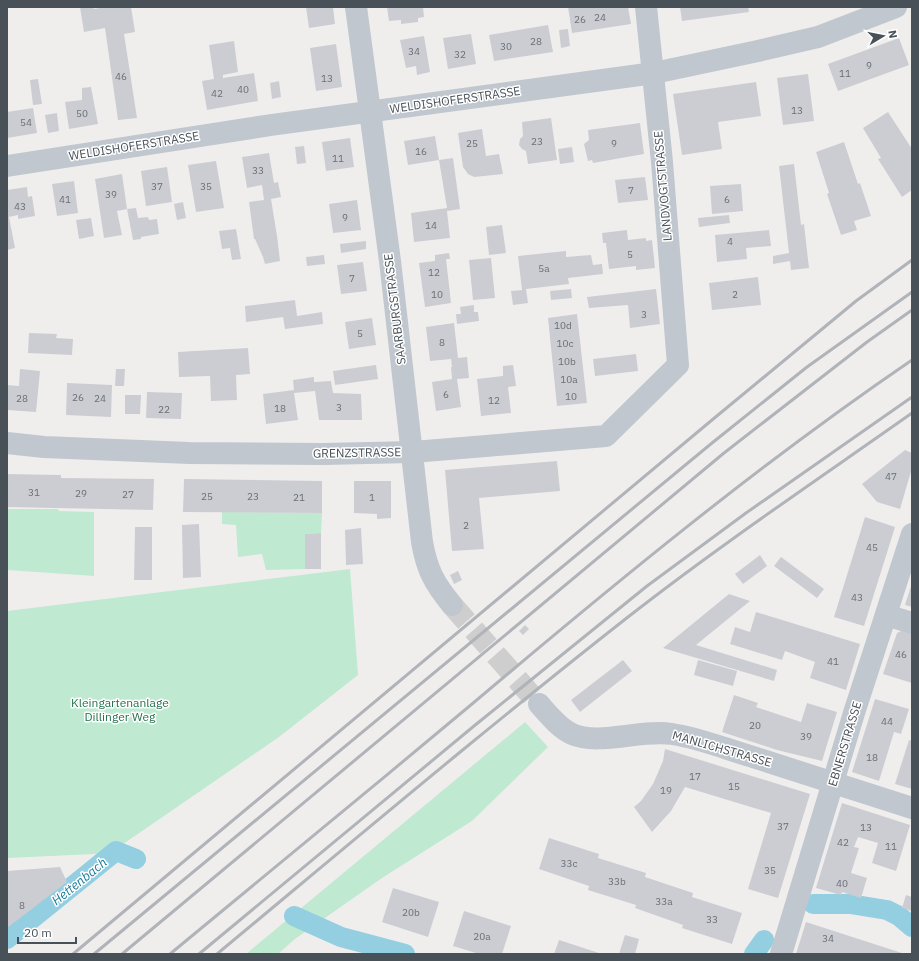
<svg xmlns="http://www.w3.org/2000/svg" width="919" height="961" font-family="'IBM Plex Sans',sans-serif">
<rect width="100%" height="100%" fill="#f0eeed"/>
<g fill="#c0e9d1">
<path d="M7,509H58L59,511L94,512V576L7,570Z"/>
<path d="M222,512L322,513L321,533L305,534V569L266,570L262,554L238,557L236,525L222,524Z"/>
<path d="M350,569L358,675L279,737L113,851L95,854L7,858V611Z"/>
<path d="M525,722L548,747L472,821L382,878L295,939L278,954H246Z"/>
</g>
<g fill="none" stroke-linecap="round" stroke-linejoin="round">
<g stroke="#93cfe1" stroke-width="20">
<path d="M813,904H850L887,910L899,916L912,927"/>
<path d="M294,916L341,937L405,954"/>
<path d="M7,939L116,851L136,859"/>
<path d="M754,954L764,940"/>
</g>
</g>
<g fill="#cccdd2">
<path d="M80,7H93L94,9L105,7H131L135,32L124,34L137,118L118,120L105,28L84,32Z"/>
<path d="M306,7H333L335,24L309,28Z"/>
<path d="M387,7H423L424,17L418,18V22L401,24V20L389,21Z"/>
<path d="M568,7H628L631,24L572,33Z"/>
<path d="M680,7H748L749,12L682,21Z"/>
<path d="M548,25L553,52L494,61L489,35Z"/>
<path d="M568,29L570,46L561,48L559,30Z"/>
<path d="M471,34L476,64L448,69L443,38Z"/>
<path d="M424,36L430,72L417,75L416,66L406,68L400,40Z"/>
<path d="M899,38L909,65L838,91L828,64Z"/>
<path d="M234,41L238,72L223,75V78L254,73L258,101L207,110L202,81L214,79L209,45Z"/>
<path d="M336,44L342,87L316,91L310,48Z"/>
<path d="M808,74L814,121L783,125L777,78Z"/>
<path d="M38,79L42,104L33,105L30,80Z"/>
<path d="M279,81L281,97L272,99L270,83Z"/>
<path d="M756,82L761,116L718,122L722,149L682,155L673,94Z"/>
<path d="M91,87L98,124L69,129L65,102L82,100V88Z"/>
<path d="M33,108L37,133L7,138V112Z"/>
<path d="M888,112L912,149V190L902,197L878,159L881,158L863,128Z"/>
<path d="M57,113L59,131L48,133L45,115Z"/>
<path d="M551,118L557,160L528,164L526,151L522,149L519,145L520,139L523,136L522,122Z"/>
<path d="M640,123L644,154L593,163L592,160L588,161L584,144L589,140L588,130Z"/>
<path d="M482,129L486,156L499,154L503,174L474,177L468,174L463,167L458,133Z"/>
<path d="M435,136L439,160L408,165L404,141Z"/>
<path d="M350,138L354,167L326,171L322,142Z"/>
<path d="M844,142L858,184L860,183L871,216L854,221L857,230L841,235L827,194L829,193L816,152Z"/>
<path d="M304,146L306,163L297,164L295,147Z"/>
<path d="M572,147L574,162L560,164L558,149Z"/>
<path d="M269,153L274,183L278,182L281,197L271,199L277,236L272,237L277,236L280,261L265,264L263,257L255,239H254L249,202L264,200L262,185L247,188L242,157Z"/>
<path d="M453,158L460,209L447,211L450,238L414,242L411,213L447,208L439,160Z"/>
<path d="M216,161L224,208L196,212L188,165Z"/>
<path d="M794,164L801,225L804,224L809,268L791,270L790,261L773,264V256L789,253L779,166Z"/>
<path d="M167,167L172,202L146,206L141,171Z"/>
<path d="M122,174L127,209L117,211L122,235L104,238L95,179Z"/>
<path d="M645,177L648,200L618,203L615,180Z"/>
<path d="M74,181L78,213L57,216L52,184Z"/>
<path d="M741,184L743,211L712,214L710,186Z"/>
<path d="M27,187L28,197L32,196L35,216L18,219V215L9,217L15,248L7,250V190Z"/>
<path d="M357,200L361,230L333,233L329,204Z"/>
<path d="M183,202L186,218L177,220L174,204Z"/>
<path d="M136,208L138,218L148,217L149,220L157,219L159,234L141,237V239L133,240L127,209Z"/>
<path d="M729,215L730,223L699,227L698,218Z"/>
<path d="M91,218L94,236L79,239L76,220Z"/>
<path d="M502,225L506,253L489,255L486,227Z"/>
<path d="M236,229L241,259L232,260L230,248L222,249L219,231Z"/>
<path d="M627,230L628,240L646,238V241L652,240L655,268L636,270V266L609,269L606,243H603L602,233Z"/>
<path d="M769,230L771,246L746,248L747,259L717,262L715,235Z"/>
<path d="M366,241V249L341,253L340,244Z"/>
<path d="M566,251V257L591,255L593,265L602,264L603,274L568,278L569,284L526,289L528,303L513,305L511,291L522,290L518,256Z"/>
<path d="M449,253L450,259H446L451,303L425,307L419,263L435,261V255Z"/>
<path d="M324,255L325,264L307,266L306,257Z"/>
<path d="M491,258L495,298L473,300L469,260Z"/>
<path d="M363,262L367,291L341,294L337,265Z"/>
<path d="M758,277L761,305L712,310L709,283Z"/>
<path d="M571,289L572,298L551,300L550,291Z"/>
<path d="M656,289L660,324L630,328L628,305L589,308L587,297Z"/>
<path d="M295,300L297,316L322,312L323,324L285,329L283,317L246,322L245,306Z"/>
<path d="M474,305V312H478L479,321L457,324L456,314H461L460,307Z"/>
<path d="M577,314L587,403L557,406L548,318Z"/>
<path d="M372,318L376,345L349,349L345,322Z"/>
<path d="M454,323L458,358L467,357L469,378L457,379L461,407L436,411L432,382L452,379L451,367H452L451,359L430,361L426,327Z"/>
<path d="M29,333L57,334L56,338L73,339L72,355L28,353Z"/>
<path d="M248,348L250,374L236,375L237,400L211,401L210,376L179,377L178,352Z"/>
<path d="M636,354L638,371L595,376L593,359Z"/>
<path d="M376,365L378,379L335,385L333,371Z"/>
<path d="M513,365L516,386L508,387L511,413L481,416L477,379L503,376V366Z"/>
<path d="M20,369L40,371L36,412L7,410V385L19,386Z"/>
<path d="M116,369H125L124,386H115Z"/>
<path d="M314,377V382L331,381L333,393L361,394L362,420H319L315,391L294,393L298,420L266,424L263,394L294,390L293,380Z"/>
<path d="M67,383L112,385L111,417L66,415Z"/>
<path d="M147,392L182,393L181,419L146,418Z"/>
<path d="M125,395H141L140,414H125Z"/>
<path d="M905,450L912,453V468L900,509L877,502L862,484Z"/>
<path d="M557,461L560,491L479,498L484,549L452,551L445,470Z"/>
<path d="M7,474L61,475V478L154,479L153,510L7,507Z"/>
<path d="M184,479L322,481V513L183,512Z"/>
<path d="M354,481H391V518L377,519V514L354,513Z"/>
<path d="M865,517L895,527L864,626L834,617Z"/>
<path d="M199,524L201,577L183,578L182,525Z"/>
<path d="M135,527H152V580H134Z"/>
<path d="M361,528L363,564L346,565L345,530Z"/>
<path d="M321,533V569H305V534Z"/>
<path d="M760,555L767,566L743,584L735,574Z"/>
<path d="M781,557L824,589L817,598L774,566Z"/>
<path d="M458,571L462,580L454,584L450,575Z"/>
<path d="M912,583V607L905,605Z"/>
<path d="M729,594L750,601L696,645L777,670L774,681L663,648Z"/>
<path d="M756,612L860,644L846,690L810,678L815,662L785,651L782,660L730,644L735,627L750,632Z"/>
<path d="M525,625L529,629L523,635L519,631Z"/>
<path d="M901,631L912,634V683L883,674L897,633Z"/>
<path d="M623,660L632,671L580,712L571,700Z"/>
<path d="M698,660L737,671L733,686L694,675Z"/>
<path d="M734,695L758,703L756,707L801,722L807,703L837,712L822,761L777,750L722,732Z"/>
<path d="M875,699L909,709L901,734L894,732L879,781L852,772Z"/>
<path d="M909,740L912,741V789L895,784Z"/>
<path d="M665,749L810,794L778,898L748,889L771,813L685,787L671,811L652,832L634,807L641,801L653,784L663,761Z"/>
<path d="M842,803L910,825L896,871L872,863L878,843L858,837L854,847L859,848L851,873L867,878L861,898L842,892L841,895L816,888Z"/>
<path d="M549,838L599,854L598,858L646,873L645,877L693,893L692,897L742,913L732,944L682,928L683,925L635,908L636,905L588,890L589,886L539,869Z"/>
<path d="M60,867L67,882L7,928V871Z"/>
<path d="M393,888L439,902L428,937L382,922Z"/>
<path d="M906,895L912,897V911L902,908Z"/>
<path d="M464,911L511,926L502,954H479L453,946Z"/>
<path d="M806,922L905,954H796Z"/>
<path d="M625,935L639,939L635,954H619Z"/>
<path d="M559,940L602,954H554Z"/>
</g>
<g fill="none" stroke-linecap="round" stroke-linejoin="round">
<path stroke="#cececf" stroke-width="22" stroke-dasharray="22 11" stroke-linecap="butt" d="M452,605L539,704"/>
<g stroke="#c0c7ce" stroke-width="22">
<path d="M356,7L390,261L422,542C427,570 434,583 452,605"/>
<path d="M7,166L271,125L654,73L758,51L818,37L896,7"/>
<path d="M7,443L44,447L189,453L323,454L413,452L606,436L678,365L662,162L646,7"/>
<path d="M886,615L912,623"/>
<path d="M539,704C549,715 559,728 572,734C598,746 642,729 672,734C699,738 726,749 753,757C806,774 859,791 912,808"/>
<path d="M781,954L854,713L912,534"/>
</g>
<g stroke="#b0b3b7" stroke-width="3">
<path d="M73,954L712,420L856,301L912,260"/>
<path d="M94,954L712,443L807,367L912,292"/>
<path d="M122,954L724,453L867,342L912,310"/>
<path d="M170,954C271,870 372,788 472,704C614,584 758,465 912,360"/>
<path d="M199,954L474,726L647,586L746,513L912,397"/>
<path d="M217,954C353,841 489,726 628,617C720,545 817,480 912,413"/>
</g>
</g>
<g text-anchor="middle" stroke-width="3" stroke-linejoin="round" paint-order="stroke">
<g font-size="10" fill="#696f76">
<text x="600" y="21">24</text>
<text x="580" y="23">26</text>
<text x="536" y="45">28</text>
<text x="506" y="50">30</text>
<text x="414" y="55">34</text>
<text x="460" y="58">32</text>
<text x="869" y="69">9</text>
<text x="845" y="77">11</text>
<text x="121" y="80">46</text>
<text x="327" y="82">13</text>
<text x="243" y="93">40</text>
<text x="217" y="97">42</text>
<text x="797" y="114">13</text>
<text x="82" y="117">50</text>
<text x="26" y="126">54</text>
<text x="537" y="145">23</text>
<text x="472" y="147">25</text>
<text x="614" y="147">9</text>
<text x="421" y="155">16</text>
<text x="338" y="162">11</text>
<text x="258" y="174">33</text>
<text x="157" y="190">37</text>
<text x="206" y="190">35</text>
<text x="631" y="194">7</text>
<text x="111" y="198">39</text>
<text x="65" y="203">41</text>
<text x="727" y="203">6</text>
<text x="20" y="210">43</text>
<text x="345" y="221">9</text>
<text x="431" y="229">14</text>
<text x="730" y="245">4</text>
<text x="630" y="258">5</text>
<text x="544" y="272">5a</text>
<text x="434" y="276">12</text>
<text x="352" y="282">7</text>
<text x="437" y="298">10</text>
<text x="735" y="298">2</text>
<text x="644" y="318">3</text>
<text x="563" y="329">10d</text>
<text x="360" y="337">5</text>
<text x="442" y="346">8</text>
<text x="565" y="347">10c</text>
<text x="567" y="365">10b</text>
<text x="569" y="383">10a</text>
<text x="446" y="398">6</text>
<text x="571" y="400">10</text>
<text x="78" y="401">26</text>
<text x="22" y="402">28</text>
<text x="100" y="402">24</text>
<text x="494" y="404">12</text>
<text x="339" y="411">3</text>
<text x="280" y="412">18</text>
<text x="164" y="413">22</text>
<text x="891" y="480">47</text>
<text x="34" y="496">31</text>
<text x="81" y="497">29</text>
<text x="128" y="498">27</text>
<text x="207" y="500">25</text>
<text x="253" y="500">23</text>
<text x="299" y="501">21</text>
<text x="372" y="501">1</text>
<text x="466" y="529">2</text>
<text x="872" y="551">45</text>
<text x="857" y="601">43</text>
<text x="901" y="658">46</text>
<text x="833" y="665">41</text>
<text x="887" y="725">44</text>
<text x="755" y="729">20</text>
<text x="806" y="740">39</text>
<text x="872" y="761">18</text>
<text x="695" y="780">17</text>
<text x="734" y="790">15</text>
<text x="666" y="794">19</text>
<text x="783" y="830">37</text>
<text x="866" y="831">13</text>
<text x="843" y="846">42</text>
<text x="891" y="850">11</text>
<text x="569" y="867">33c</text>
<text x="770" y="874">35</text>
<text x="617" y="885">33b</text>
<text x="842" y="887">40</text>
<text x="664" y="905">33a</text>
<text x="22" y="909">8</text>
<text x="411" y="916">20b</text>
<text x="712" y="923">33</text>
<text x="482" y="940">20a</text>
<text x="828" y="942">34</text>
</g>
<g font-size="12" fill="#485058" stroke="#fff">
<text transform="translate(455 100) rotate(-8)" y="4">WELDISHOFERSTRASSE</text>
<text transform="translate(134 146) rotate(-9)" y="4">WELDISHOFERSTRASSE</text>
<text transform="translate(663 186) rotate(-95)" y="4">LANDVOGTSTRASSE</text>
<text transform="translate(395 309) rotate(-97)" y="4">SAARBURGSTRASSE</text>
<text transform="translate(357 453) rotate(-1)" y="4">GRENZSTRASSE</text>
<text transform="translate(845 744) rotate(-73)" y="4">EBNERSTRASSE</text>
<text transform="translate(722 749) rotate(16)" y="4">MANLICHSTRASSE</text>
</g>
<g font-size="12" fill="#22714b" stroke="#fff">
<text x="120" y="707">Kleingartenanlage<tspan x="120" dy="14">Dillinger Weg</tspan></text>
</g>
<g font-size="13" font-style="italic" fill="#1d7a96" stroke="#fff">
<text transform="translate(79 881) rotate(-39)" y="5">Hettenbach</text>
</g>
</g>
<rect width="919" height="961" fill="none" stroke="#485058" stroke-width="16"/>
<g transform="translate(883 36) rotate(80)" stroke="#ffffff" stroke-width="3" paint-order="stroke">
<path d="M0-3L7 15L0 10L-7 15Z" fill="#485058"/>
<text y="-6" font-size="11" font-weight="bold" text-anchor="middle" fill="#485058">N</text>
</g>
<path d="M18 937v6h58v-6" fill="none" stroke="#485058" stroke-width="2"/>
<text x="24" y="937" font-size="12" fill="#485058" stroke="#ffffff" stroke-width="3" paint-order="stroke">20 m</text>
</svg>
